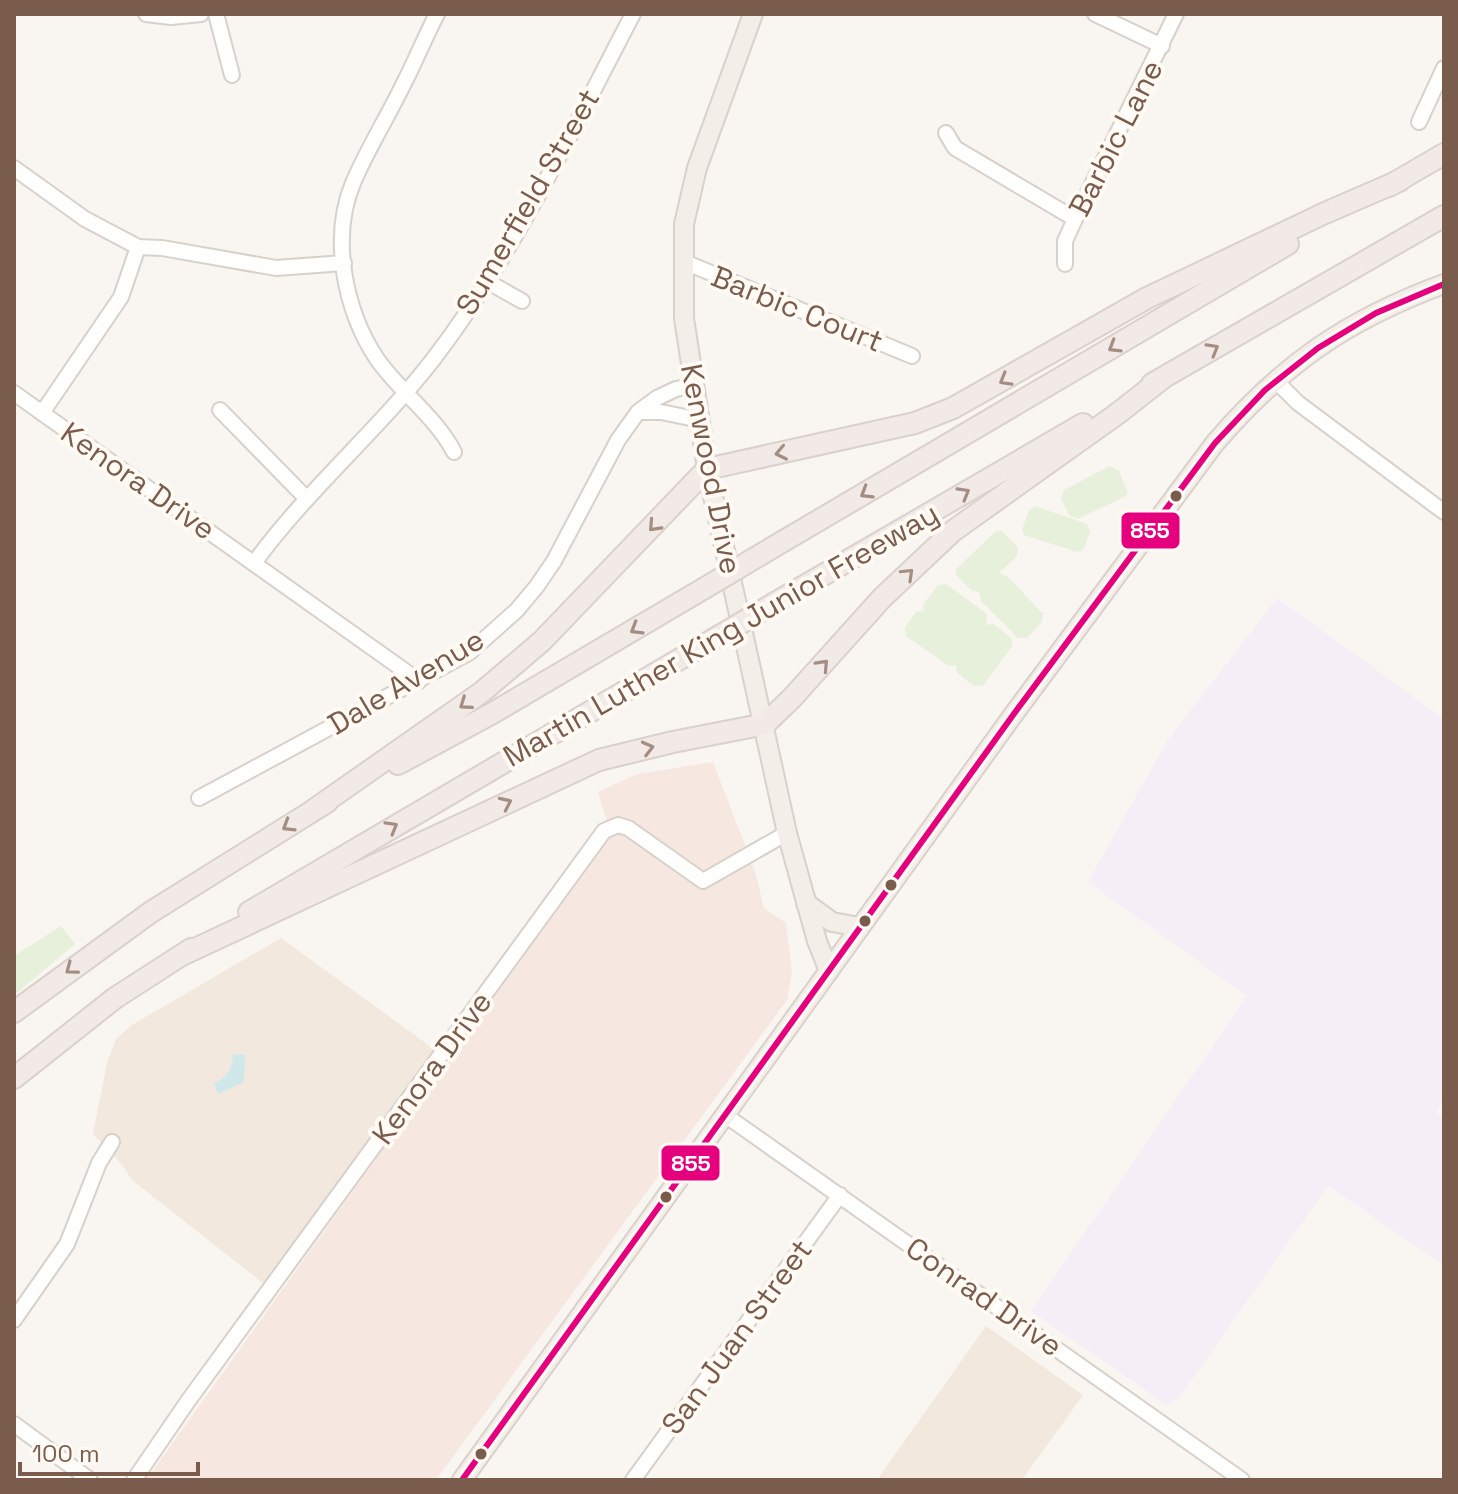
<svg xmlns="http://www.w3.org/2000/svg" width="1458" height="1494" font-family="'Space Grotesk',sans-serif">
<rect width="100%" height="100%" fill="#f9f5f0"/>
<g fill="#f2e8de">
<path d="M281,938L438,1052L268,1287L132,1180L123,1166L93,1134L107,1063L116,1039L132,1025Z"/>
<path d="M986,1326L1083,1395L1022,1480H877Z"/>
</g>
<path fill="#f6e8e1" d="M713,762L755,871L764,908L786,923L792,972L787,1000L436,1480H146L610,832L598,792L637,774Z"/>
<path fill="#f6eef6" d="M1277,598L1444,719V1099L1436,1113L1444,1119V1265L1328,1186L1179,1398L1167,1405L1031,1311L1247,996L1088,882L1167,741Z"/>
<g fill="#e7f0db">
<path d="M1110,466L1119,471L1128,493L1126,496L1078,519L1070,516L1061,499L1064,490Z"/>
<path d="M1035,506L1087,524L1090,532L1083,550L1077,552L1024,535L1022,530L1029,510Z"/>
<path d="M996,531H1002L1018,548L1017,556L999,573L1007,576L1043,614L1042,622L1027,638H1018L981,601L979,592L972,591L956,575V569Z"/>
<path d="M946,584L987,614L986,625L994,624L1012,639V646L984,685L974,686L957,673L956,665L949,666L906,636L905,628L916,612L924,611L923,605L938,585Z"/>
<path d="M61,926L75,944L14,995V956Z"/>
</g>
<path fill="#d0e8ea" d="M233,1054L245,1055L244,1082L218,1094L214,1083C227,1078 233,1068 233,1054Z"/>
<g fill="none" stroke-linecap="round" stroke-linejoin="round">
<g stroke="#d7d1cb" stroke-width="18">
<g id="minor">
<path d="M146,14L171,17L201,14"/>
<path d="M216,14L232,75"/>
<path d="M437,14C425,37 415,62 403,85C387,118 367,150 353,183C330,238 345,311 377,359C400,392 435,416 454,452"/>
<path d="M1095,14L1162,46"/>
<path d="M1419,122L1444,68"/>
<path d="M946,133L955,148L1075,219"/>
<path d="M14,168L85,219L138,247L162,248L276,268L344,263"/>
<path d="M682,261L912,356"/>
<path d="M1065,264V241L1075,219L1176,14"/>
<path d="M488,282L522,301"/>
<path d="M1275,380L1298,403L1444,512"/>
<path d="M14,393L419,681"/>
<path d="M220,410L307,499"/>
<path d="M639,412H661L700,420"/>
<path d="M42,413L121,297L138,247"/>
<path d="M254,563C308,489 379,430 435,357C515,252 572,130 633,14"/>
<path d="M199,798L470,652L517,610L537,586L554,561L618,440L638,412L657,398L676,389L695,385"/>
<path d="M725,1115L1242,1480"/>
<path d="M14,1320L67,1244L99,1163L112,1142"/>
<path d="M14,1424L90,1480"/>
<path d="M134,1480L188,1401L604,831L618,825L628,828L703,881L787,833"/>
<path d="M633,1480L840,1195"/>
</g>
</g>
<g stroke="#dad1cc" stroke-width="22">
<g id="major">
<path d="M753,14L697,168L684,224V318L707,469L787,833L817,941L829,971"/>
<path d="M806,903L832,922L860,927"/>
<path d="M462,1480L1016,711L1215,443C1282,365 1346,320 1444,284"/>
</g>
</g>
<g stroke="#dad1cc" stroke-width="24">
<g id="highway">
<path d="M1389,186L1444,154"/>
<path d="M1152,384L1444,216"/>
<path d="M765,552L1288,244"/>
<path d="M775,603L1083,424"/>
<path d="M398,764L491,714L703,589"/>
<path d="M315,809L482,692L542,641L707,469L915,423L953,408L1147,298L1325,213L1399,181"/>
<path d="M249,912L714,639"/>
<path d="M182,955L599,760L673,742L765,724L792,698L882,598L953,531L1117,414L1163,378"/>
<path d="M14,1012L151,912L327,802"/>
<path d="M14,1078L115,998L191,949"/>
</g>
</g>
<use href="#minor" stroke="#fefefd" stroke-width="14"/>
<use href="#major" stroke="#f3eee8" stroke-width="18"/>
<use href="#highway" stroke="#f2eae7" stroke-width="20"/>
<g stroke="#dad1cc" stroke-width="24" stroke-linecap="butt">
<g id="highway-bridge">
<path d="M703,589L765,552"/>
<path d="M714,639L775,603"/>
</g>
</g>
<use href="#highway-bridge" stroke="#f2eae7" stroke-width="20"/>
<g stroke="#fffaf3" stroke-width="12">
<path id="bus-1" d="M462,1480L1016,711L1215,443L1265,390L1318,348L1376,313L1444,284"/>
</g>
<use href="#bus-1" stroke="#e5007d" stroke-width="6"/>
</g>
<defs><path id="oneway-chevron" d="M-2-3.5L2.5 0L-2 3.5" fill="none" stroke-width="1.6" stroke-linecap="round" stroke-linejoin="round" transform="scale(2)"/></defs>
<g stroke="#a48e83">
<use href="#oneway-chevron" transform="translate(1114 347) rotate(149)"/>
<use href="#oneway-chevron" transform="translate(1213 349) rotate(-30)"/>
<use href="#oneway-chevron" transform="translate(1005 380) rotate(150)"/>
<use href="#oneway-chevron" transform="translate(781 453) rotate(168)"/>
<use href="#oneway-chevron" transform="translate(866 493) rotate(149)"/>
<use href="#oneway-chevron" transform="translate(964 493) rotate(-30)"/>
<use href="#oneway-chevron" transform="translate(654 526) rotate(133)"/>
<use href="#oneway-chevron" transform="translate(908 574) rotate(-44)"/>
<use href="#oneway-chevron" transform="translate(636 629) rotate(149)"/>
<use href="#oneway-chevron" transform="translate(823 665) rotate(-47)"/>
<use href="#oneway-chevron" transform="translate(465 704) rotate(145)"/>
<use href="#oneway-chevron" transform="translate(648 748) rotate(-14)"/>
<use href="#oneway-chevron" transform="translate(506 803) rotate(-25)"/>
<use href="#oneway-chevron" transform="translate(288 826) rotate(148)"/>
<use href="#oneway-chevron" transform="translate(392 827) rotate(-30)"/>
<use href="#oneway-chevron" transform="translate(71 969) rotate(143)"/>
</g>
<g fill="#7a5c4d" stroke="#fffaf3" stroke-width="3">
<circle cx="1176" cy="496" r="7"/>
<circle cx="891" cy="885" r="7"/>
<circle cx="865" cy="921" r="7"/>
<circle cx="666" cy="1197" r="7"/>
<circle cx="481" cy="1454" r="7"/>
</g>
<g text-anchor="middle" stroke-width="8" stroke-linejoin="round" paint-order="stroke">
<g font-size="30" fill="#7a5c4d" stroke="#fffaf3">
<text transform="translate(1116 138) rotate(-63)" y="10">Barbic Lane</text>
<text transform="translate(528 202) rotate(-60)" y="10">Sumerfield Street</text>
<text transform="translate(797 309) rotate(22)" y="10">Barbic Court</text>
<text transform="translate(711 469) rotate(79)" y="10">Kenwood Drive</text>
<text transform="translate(138 481) rotate(35)" y="10">Kenora Drive</text>
<text transform="translate(721 635) rotate(-30)" y="10">Martin Luther King Junior Freeway</text>
<text transform="translate(406 682) rotate(-31)" y="10">Dale Avenue</text>
<text transform="translate(432 1068) rotate(-54)" y="10">Kenora Drive</text>
<text transform="translate(984 1297) rotate(35)" y="10">Conrad Drive</text>
<text transform="translate(737 1337) rotate(-54)" y="10">San Juan Street</text>
</g>
</g>
<g stroke="#fffaf3" stroke-width="3">
<rect x="1120" y="511" width="61" height="39" rx="8" fill="#e5007d"/>
<rect x="660" y="1144" width="61" height="38" rx="8" fill="#e5007d"/>
</g>
<g font-size="22" text-anchor="middle" font-weight="bold" fill="#fff">
<text x="1150" y="538">855</text>
<text x="691" y="1171">855</text>
</g>
<rect width="1458" height="1494" fill="none" stroke="#7a5c4d" stroke-width="32"/>
<path d="M20 1462v12h178v-12" fill="none" stroke="#7a5c4d" stroke-width="4"/>
<text x="32" y="1462" font-size="24" fill="#7a5c4d" stroke="#fffaf3" stroke-width="6" paint-order="stroke">100 m</text>
</svg>
